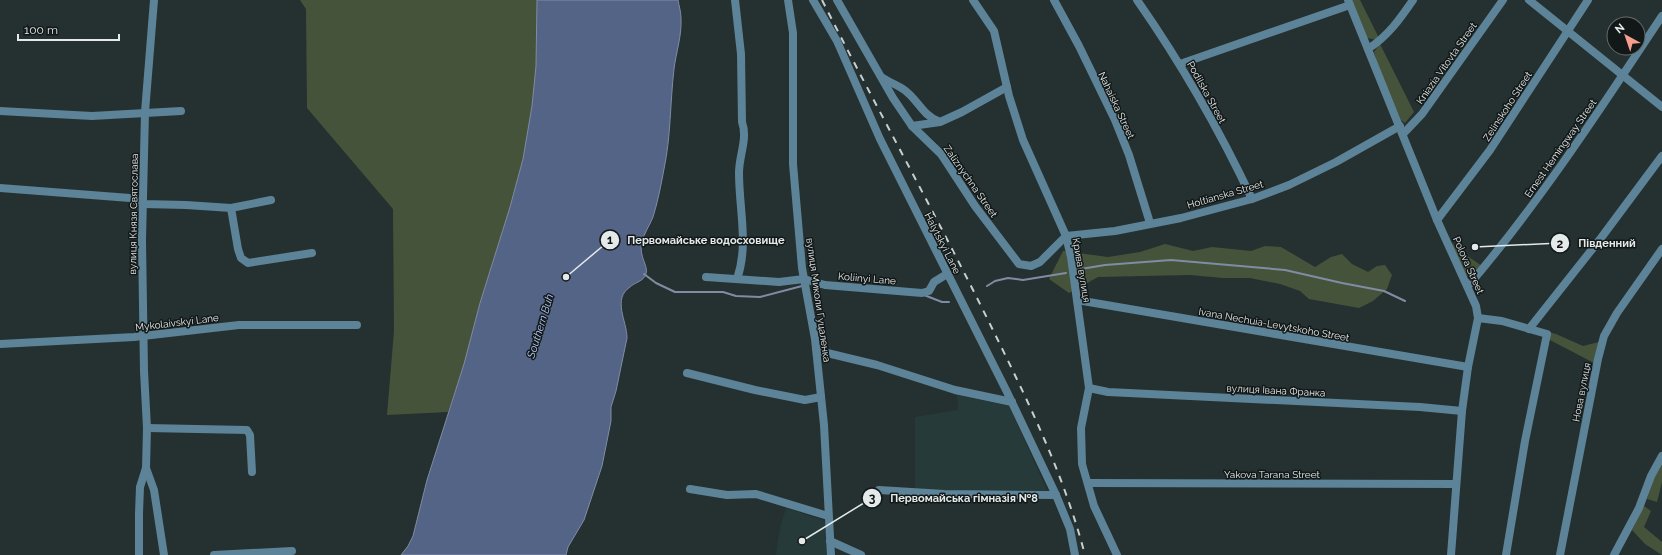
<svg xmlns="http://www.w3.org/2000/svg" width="1662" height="555" font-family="Raleway,sans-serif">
<rect width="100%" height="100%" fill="#253030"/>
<g fill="#273a3a">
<path d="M957,395L1009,406L1047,490L915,492V417L958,410Z"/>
<path d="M786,508L825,521L828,555H776L780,528Z"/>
</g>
<g fill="#46533b">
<path d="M300,0H537L536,66L532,106L523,159L510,207L480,303L464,364L448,412L387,415L394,331L393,209L307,108L306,9Z"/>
<path d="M1352,0H1360L1379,38L1377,40L1367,38Z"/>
<path d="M1380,44L1414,112L1405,123L1401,120L1378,67L1374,52Z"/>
<path d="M1452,242L1456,248L1482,266L1470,277C1459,273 1455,253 1452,242Z"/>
<path d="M1165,244L1193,251L1212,247L1251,251L1265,246L1281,247L1315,267L1331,257L1342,254L1352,264L1368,272L1377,266L1385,265L1392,275L1387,289L1373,301L1359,308L1309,299L1300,291L1280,284L1250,278H1223L1190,275L1098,277L1069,293L1049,279L1063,251L1108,257L1140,252Z"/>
<path d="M1545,331L1556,334L1583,346L1599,342L1594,363L1548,339Z"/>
<path d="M1662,463V482L1657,502L1647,499L1655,474Z"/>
<path d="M1644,506L1651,511L1644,527L1662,542V555L1645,544L1632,530Z"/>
</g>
<path fill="#546486" stroke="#7f8ca4" d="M537,0H678C679,6 681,12 681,18C682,35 676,53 674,69C670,103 671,136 664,169C661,185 658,201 653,217C650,225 644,233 642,242C638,256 649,266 646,274C643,282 635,282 630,287C612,299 627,321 627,338L616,391L611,407V421L602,466L584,520L568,547L566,555H401L408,546L413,536L427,480L464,364L480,303L510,207L523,159L532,106L536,66Z"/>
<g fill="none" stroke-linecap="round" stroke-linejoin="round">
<g stroke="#7f8ca4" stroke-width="2">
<path d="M1081,269L1105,265L1171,260L1285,270L1342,283L1384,291L1405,301"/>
<path d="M644,274L656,283L675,292H723L736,296L760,297L802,286"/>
<path d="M987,286L995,281L1008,278L1023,280L1066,273"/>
<path d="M814,287H820"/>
<path d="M924,295L942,302H949"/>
</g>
<g stroke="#5c8397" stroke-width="8">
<path d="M735,0L741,54L742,122C748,139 739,155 739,173C739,209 749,245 737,279"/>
<path d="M788,0L793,33V164L802,268L815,339L824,425L831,555"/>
<path d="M813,0L837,41L880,139L1007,392L1056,495L1070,529L1075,555"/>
<path d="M837,0L893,98L912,126L941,154L975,206L1019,264L1031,266L1040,262L1066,236L1115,231L1181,218L1252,199L1289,185L1336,162L1400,126"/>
<path d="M973,0L994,31L1009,96L1023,140L1066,236L1071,257L1089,388L1081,428L1082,464L1094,506L1117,555"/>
<path d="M1054,0L1079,46L1115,120L1129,155L1150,223"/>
<path d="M1137,0C1181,63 1219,129 1252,199"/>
<path d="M1348,0L1437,220L1476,306L1478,318L1468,367L1462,411L1451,555"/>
<path d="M1529,0L1662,107"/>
<path d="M1368,49C1388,36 1400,19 1413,0"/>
<path d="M1180,64L1350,5"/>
<path d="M883,78C889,82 897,85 903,89C917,98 922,115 938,121"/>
<path d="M0,111L92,116L181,111"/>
<path d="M912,126L940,122L962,112L1007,87"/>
<path d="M1403,134L1422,114L1503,0"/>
<path d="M0,188L130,198L143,204L186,205L231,208L271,200"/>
<path d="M231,208L238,249L241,258L248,263L312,253"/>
<path d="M1437,220L1490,150L1588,0"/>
<path d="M706,277L779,282L804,279L825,285L922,293L929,291L934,282L947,274"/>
<path d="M1468,286C1540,202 1601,108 1662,16"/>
<path d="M1077,300L1468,367"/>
<path d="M1478,318L1502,321L1547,334L1525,441L1506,555"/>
<path d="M1529,329L1601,238L1662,156"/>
<path d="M0,344L134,337L239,325H357"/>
<path d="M816,348L823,352L877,365L955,390L1012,402"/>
<path d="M687,373L755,390L805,400L821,397"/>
<path d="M1089,388L1108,392L1420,407L1462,411"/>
<path d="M147,428L247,430L250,435L252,472"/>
<path d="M146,468L154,490L164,555"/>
<path d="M1088,483L1456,484"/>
<path d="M690,489L727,495L756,494L828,516"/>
<path d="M879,490L944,494L1056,495"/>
<path d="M830,541L861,555"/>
<path d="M139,555V513L140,487L146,468L147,428L144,371L142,240L145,112L154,0"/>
<path d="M214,555L292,551"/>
<path d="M1560,555L1598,359L1604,336L1617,313L1662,249"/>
<path d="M1614,555L1639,508L1651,476L1662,456"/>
</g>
<path stroke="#c8cfcf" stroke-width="2" stroke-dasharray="7 7" stroke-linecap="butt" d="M822,0C876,107 934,211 987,318C1025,395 1063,471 1085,555"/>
</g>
<g text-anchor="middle" stroke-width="3" stroke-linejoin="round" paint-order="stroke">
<g font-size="10" fill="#e4eaea" stroke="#121717">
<text transform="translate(1446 63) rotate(-55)" y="4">Kniazia Vitovta Street</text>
<text transform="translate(1207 92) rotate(61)" y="4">Podilska Street</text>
<text transform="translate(1117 105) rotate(65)" y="4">Nahaiska Street</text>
<text transform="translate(1507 106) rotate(-57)" y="4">Zelinskoho Street</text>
<text transform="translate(1560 148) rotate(-55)" y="4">Ernest Hemingway Street</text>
<text transform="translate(971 181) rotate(55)" y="4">Zaliznychna Street</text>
<text transform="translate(1225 194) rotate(-16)" y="4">Holtianska Street</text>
<text transform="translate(133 214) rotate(-89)" y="4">вулиця Князя Святослава</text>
<text transform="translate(943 243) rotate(63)" y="4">Halytskyi Lane</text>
<text transform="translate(1469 265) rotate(66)" y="4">Polova Street</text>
<text transform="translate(1082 270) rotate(80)" y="4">Крива вулиця</text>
<text transform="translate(867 278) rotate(5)" y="4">Koliinyi Lane</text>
<text transform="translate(819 300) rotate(82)" y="4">вулиця Миколи Гуцаленка</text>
<text transform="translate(177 322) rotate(-7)" y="4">Mykolaivskyi Lane</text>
<text transform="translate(1274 324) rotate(10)" y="4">Ivana Nechuia-Levytskoho Street</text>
<text transform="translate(1276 390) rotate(3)" y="4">вулиця Івана Франка</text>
<text transform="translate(1581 392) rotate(-79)" y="4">Нова вулиця</text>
<text x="1272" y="478">Yakova Tarana Street</text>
</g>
<g font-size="11" font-style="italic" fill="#b5cbfa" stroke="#121717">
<text transform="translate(540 326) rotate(-73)" y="4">Southern Buh</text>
</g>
</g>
<path fill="none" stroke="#e4eaea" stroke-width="1.5" d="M566 277L610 240M1475 247L1560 243M802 541L872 498"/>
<g fill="#e4eaea" stroke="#121717" stroke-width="1.5">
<circle cx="566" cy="277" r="4"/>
<circle cx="1475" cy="247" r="4"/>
<circle cx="802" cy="541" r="4"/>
<circle cx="610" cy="240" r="10"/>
<circle cx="1560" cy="243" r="10"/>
<circle cx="872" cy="498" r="10"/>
</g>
<g font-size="12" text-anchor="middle" font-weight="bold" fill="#111">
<text x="610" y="244">1</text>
<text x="1560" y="248">2</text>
<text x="872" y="502">3</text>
</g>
<g font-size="11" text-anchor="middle" font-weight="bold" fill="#e4eaea" stroke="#121717" stroke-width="3" stroke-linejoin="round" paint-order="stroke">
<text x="706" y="244">Первомайське водосховище</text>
<text x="1607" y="247">Південний</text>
<text x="964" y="502">Первомайська гімназія №8</text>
</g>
<g transform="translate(1626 36) rotate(320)"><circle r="19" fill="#121717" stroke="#666b6b"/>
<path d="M0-3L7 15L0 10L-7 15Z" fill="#f59d8e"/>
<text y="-6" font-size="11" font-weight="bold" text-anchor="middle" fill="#e4eaea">N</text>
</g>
<path d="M18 34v6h101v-6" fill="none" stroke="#e4eaea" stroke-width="2"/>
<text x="24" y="34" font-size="12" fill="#e4eaea" stroke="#121717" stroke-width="3" paint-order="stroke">100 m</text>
</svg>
